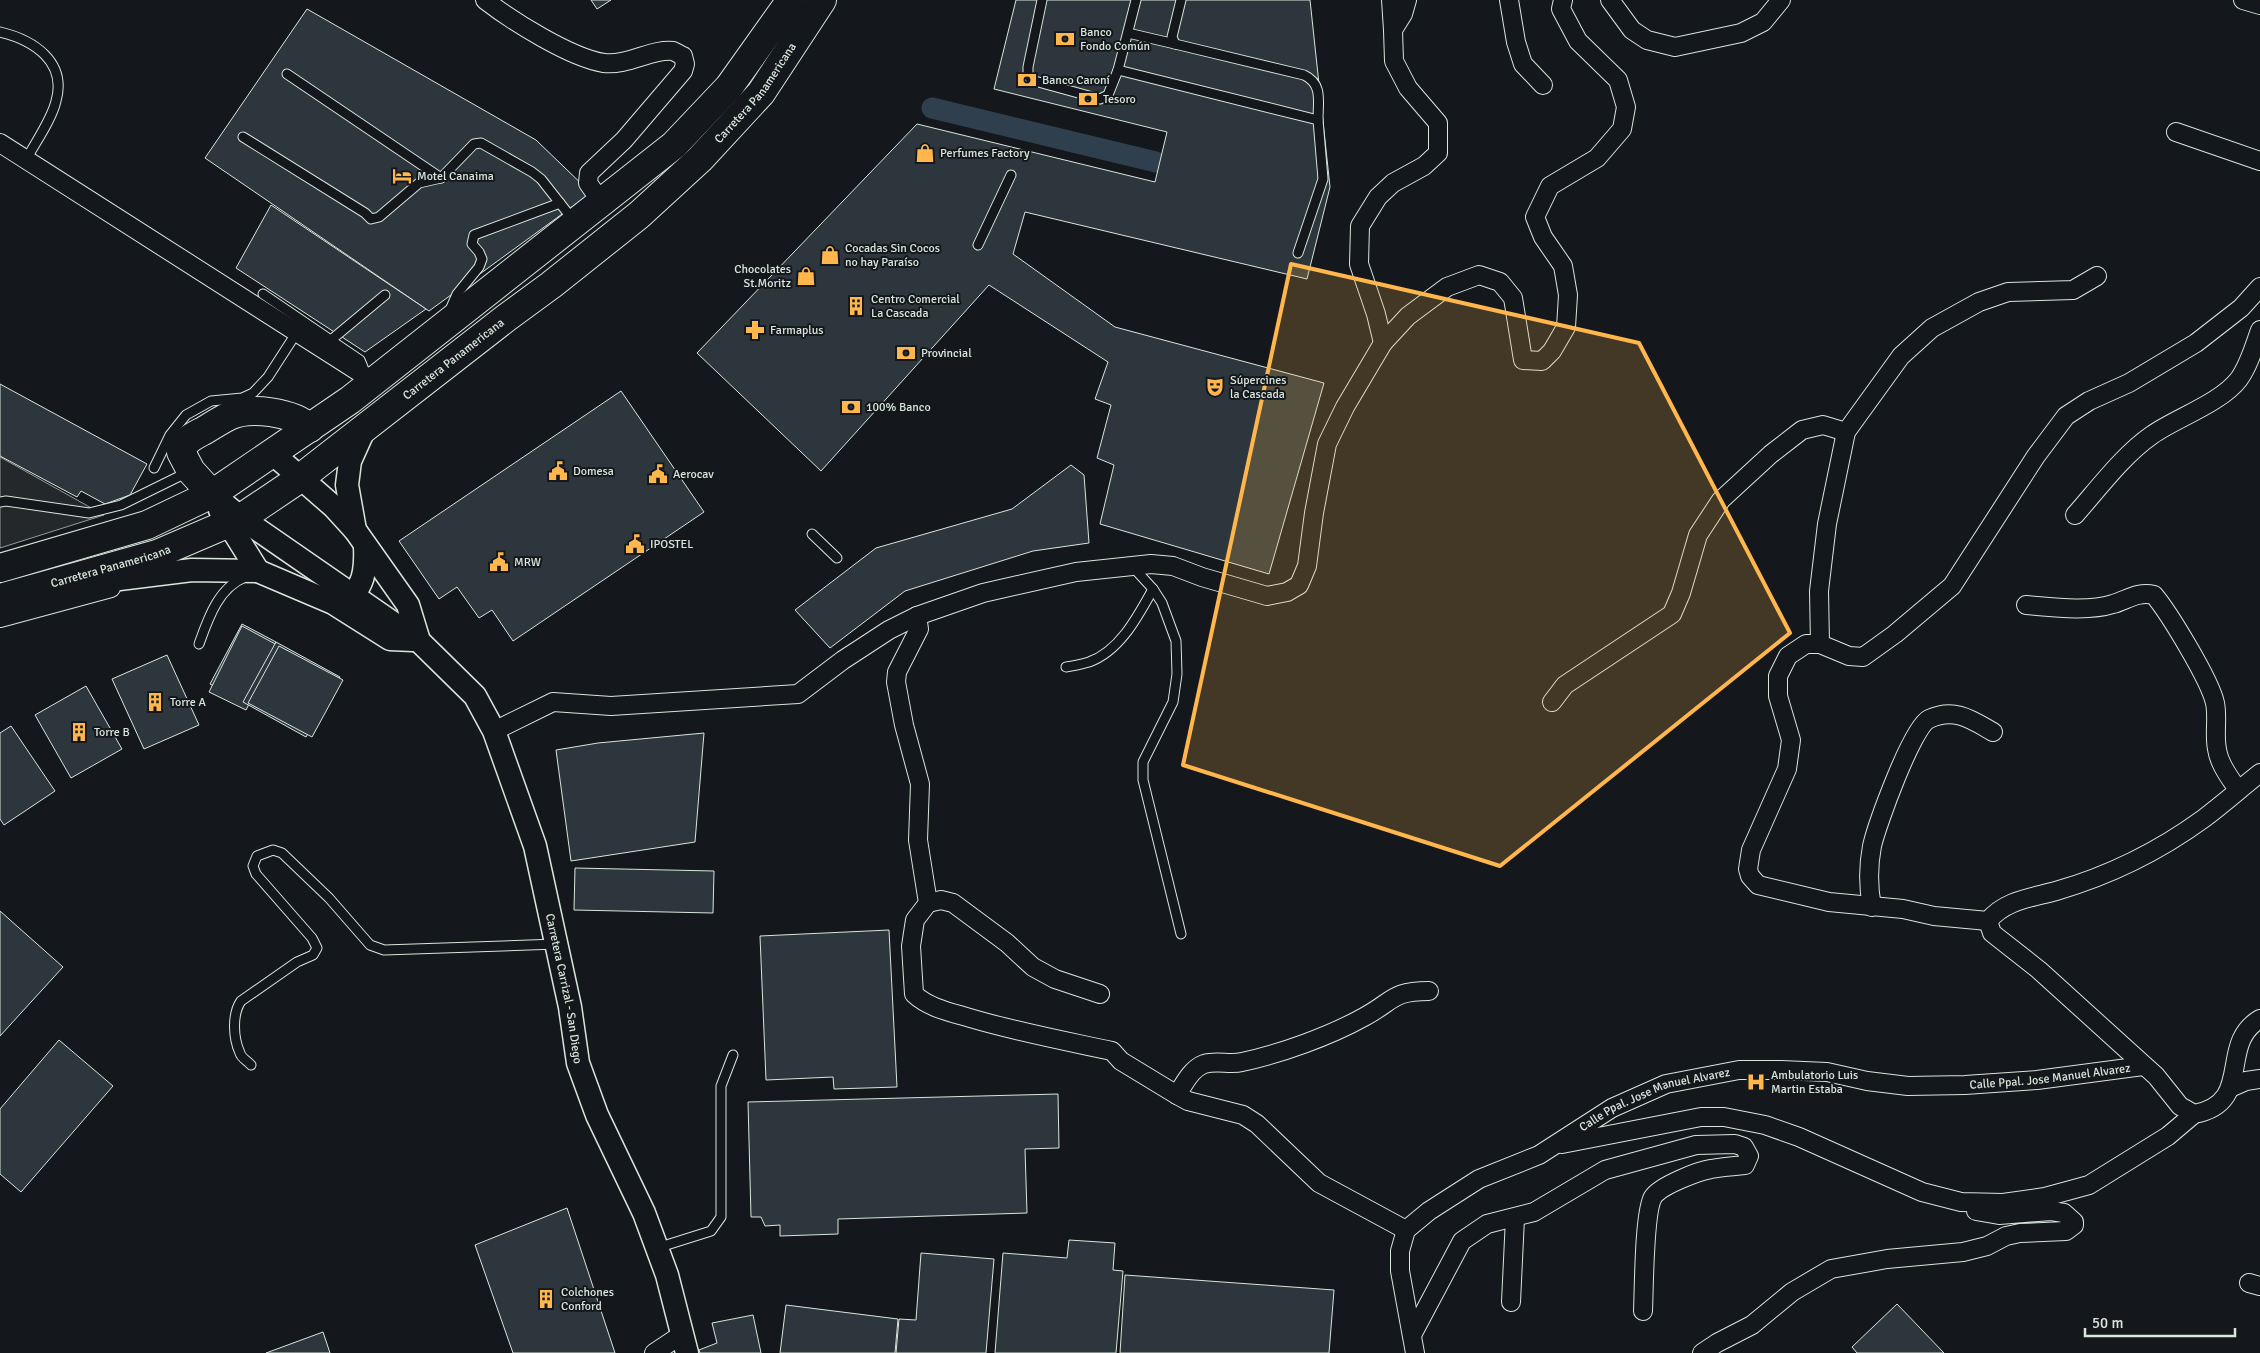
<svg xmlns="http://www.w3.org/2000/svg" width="2260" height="1353" font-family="Signika,sans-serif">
<rect width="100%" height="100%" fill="#14181c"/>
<path fill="#24282b" stroke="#939e99" d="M0,457L104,515L0,548Z"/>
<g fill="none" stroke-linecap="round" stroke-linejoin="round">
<path stroke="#2f3f4d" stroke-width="21" d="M932,108L1156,162"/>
</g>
<g fill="#2c363c" stroke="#d8e6dc">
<path d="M591,0H611L597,9Z"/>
<path d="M1016,0H1310L1330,187L1307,279L1025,212L1013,254L1115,327L1324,383L1269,574L1100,524L1114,465L1097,458L1111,405L1095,399L1108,362L989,285L821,471L697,353L917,124L1155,182L1167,132L994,89Z"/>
<path d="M307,9L536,140L591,193L429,311L205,158Z"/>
<path d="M271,205L426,309L365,352L236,268Z"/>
<path d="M0,384L147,464L130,495L105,504L81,491L77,497L0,456Z"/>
<path d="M621,391L704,512L513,641L492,610L479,618L457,587L439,599L399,541Z"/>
<path d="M1071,465L1084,475L1089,543L1033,551L905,591L830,648L795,610L876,548L1012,509Z"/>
<path d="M242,624L276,642L243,702L210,684Z"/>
<path d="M242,626L279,646L246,710L209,692Z"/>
<path d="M276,642L340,677L306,737L243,702Z"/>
<path d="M279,646L343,680L312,737L248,703Z"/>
<path d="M167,655L199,725L144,749L112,679Z"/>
<path d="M86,686L122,749L71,778L35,715Z"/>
<path d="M11,726L55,791L4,825L0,819V733Z"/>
<path d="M704,733L695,842L571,861L556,750L598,743Z"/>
<path d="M575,868L714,871L713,913L574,910Z"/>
<path d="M0,911L63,967L0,1036Z"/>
<path d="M889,930L897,1087L834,1089L833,1077L766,1080L760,936Z"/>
<path d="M59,1040L113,1086L21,1192L0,1174V1109Z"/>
<path d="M1058,1094L1059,1148L1025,1149L1027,1213L838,1219V1234L780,1236V1225L765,1226L761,1217H751L748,1102Z"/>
<path d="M567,1208L615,1353H513L475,1245Z"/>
<path d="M1069,1240L1115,1243L1113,1270L1123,1271L1116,1353H995L1003,1253L1067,1258Z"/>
<path d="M921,1253L994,1259L986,1353H896L899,1319L916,1320Z"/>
<path d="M1125,1275L1334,1290L1329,1353H1120Z"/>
<path d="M1897,1304L1944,1353H1857L1852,1347Z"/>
<path d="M786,1305L898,1319L895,1353H780Z"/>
<path d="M753,1315L761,1353H700L699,1350L717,1343L712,1323Z"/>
<path d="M323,1332L330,1353H266Z"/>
</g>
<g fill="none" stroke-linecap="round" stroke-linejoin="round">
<g stroke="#d8e6dc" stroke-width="11">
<g id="service">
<path d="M1042,0L1028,67V74L1031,80L1100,99L1108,95L1118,70"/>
<path d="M1136,0L1118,70L1318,120L1323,179L1298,253"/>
<path d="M1181,0L1172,37L1175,44L1304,75C1323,84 1318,101 1318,120"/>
<path d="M0,32C34,40 67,62 56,101C52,119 35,143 26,160"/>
<path d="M1128,33L1175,44"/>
<path d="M287,74L441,178"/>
<path d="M243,137L365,213L371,219L379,217L419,183L441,178L474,144L481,143L532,172L541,179L574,221"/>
<path d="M978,245L1011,175"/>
<path d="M263,294L360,360L363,367L361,373"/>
<path d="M450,310L457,294L479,267L482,259L479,252L472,244L474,235L560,203"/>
<path d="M331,340L385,295"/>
<path d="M154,468L170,435L186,415L211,401L242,398L253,393L268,377L297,332"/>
<path d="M0,502L6,501L89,513L121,505L188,472"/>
<path d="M812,534L837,558"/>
<path d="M1132,566L1153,589L1162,603L1176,641L1177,674L1173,702L1143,762V780L1181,934"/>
<path d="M199,644C208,619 218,588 245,577"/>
<path d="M1066,667C1074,666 1082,664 1089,662C1120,651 1138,616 1153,589"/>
<path d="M251,1065C248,1061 241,1058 240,1053C233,1038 232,1014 241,1001L297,962L313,955L317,948L312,938L256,874L253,866L257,856L273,850L282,853L329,898L370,945L384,950L557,944"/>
<path d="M657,1248L711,1231L721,1217V1086L733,1055"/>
</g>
</g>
<g stroke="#d8e6dc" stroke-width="20">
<g id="minor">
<path d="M485,0C512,21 571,58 604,63C627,66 654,48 673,51C676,52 680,55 683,56L685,64L683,71L624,140L589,173L588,183L602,203"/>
<path d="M1391,0L1393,30"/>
<path d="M1509,0L1516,42L1523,64L1543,85"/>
<path d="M1610,0L1632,30L1647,40L1675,47L1741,33L1763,22L1781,0"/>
<path d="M2243,0L2260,5"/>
<path d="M2176,132L2260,161"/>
<path d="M0,143L373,381"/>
<path d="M2097,276L2073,290L2008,292L1979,302L1932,328L1901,356L1846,432L1827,524L1819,591L1820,644L1849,656L1863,657L1895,634L1952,586L2036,456L2066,416L2089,401L2129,383L2196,343L2241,308L2260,287"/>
<path d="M1383,343L1376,314L1359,264L1360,226L1378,197L1393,183L1424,166L1438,153V123L1408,88L1394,61L1393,30L1403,14L1407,0"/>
<path d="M2075,515C2098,489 2123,455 2152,435C2176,418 2221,403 2239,379C2249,365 2254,347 2260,330"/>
<path d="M2026,605C2051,607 2088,612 2113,604C2127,600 2138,591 2154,595C2169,613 2210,680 2215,703C2218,718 2214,734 2217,749C2219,764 2230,778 2238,790"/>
<path d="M917,616L919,629L897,672L896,682L904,725L920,784L918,840L928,903L915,920L911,946L914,994C929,1008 950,1012 970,1018C1017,1032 1065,1041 1112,1051L1121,1061L1177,1095L1188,1101L1243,1115L1257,1124L1319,1183L1406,1230"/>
<path d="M0,618L111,588"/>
<path d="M1820,644H1806L1788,656L1778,676V696L1791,740L1787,769L1751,850L1748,869L1750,876L1758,885L1829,902L1903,909L1934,916L1988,921"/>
<path d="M1552,702L1565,685L1672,614L1681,593L1698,535L1721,500L1771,454L1802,430L1823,425L1846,432"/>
<path d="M494,731L553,702L611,706L798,694L843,660L889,630L917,616L983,593L1076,572L1151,564L1173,566L1202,577L1267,596L1287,592L1299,585L1307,566L1314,513L1327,444L1345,407L1383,343L1408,316L1447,287L1479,275L1500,282L1513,298L1523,360L1542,361L1552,351L1566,327L1568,295L1563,266L1543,237L1535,217L1550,186L1597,158L1622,129L1626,107L1618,80L1578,41L1561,9L1563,0"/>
<path d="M928,903L941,900L953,903L1007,943L1033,967L1055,979L1100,994"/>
<path d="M1872,907C1868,886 1868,867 1872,846C1877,825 1912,727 1929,719C1955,707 1972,720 1993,732"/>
<path d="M1988,921L1992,933L2039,970L2156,1076L2180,1106L2194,1114C2255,1103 2217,1044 2260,1019"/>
<path d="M1988,921C2005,900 2031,898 2056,891C2108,876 2159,851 2203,819C2223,804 2241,788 2260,773"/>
<path d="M2230,1088L2246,1081L2260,1079"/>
<path d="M1177,1095C1184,1084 1191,1069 1204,1064C1217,1060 1230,1065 1242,1062C1280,1054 1330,1036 1364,1017C1394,1001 1391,991 1429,991"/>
<path d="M1562,1144L1701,1117H1724L1765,1125L1799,1137L1922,1192L1961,1202L2003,1203L2045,1197L2089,1185L2168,1136L2194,1114"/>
<path d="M2249,1283L2260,1286"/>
<path d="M1511,1302L1515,1218"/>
<path d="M1412,1335L1462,1241L1487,1224L1534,1212L1605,1170L1696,1145L1735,1144L1744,1147L1749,1156L1745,1165C1734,1166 1722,1167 1711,1169C1698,1171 1660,1186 1653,1197C1644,1212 1644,1289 1643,1311"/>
<path d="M654,1353L681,1335"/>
<path id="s1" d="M1415,1353L1400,1271V1251L1406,1230L1429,1211L1479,1179L1539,1155L1612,1108L1666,1084L1739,1070H1781L1827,1072L1867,1081L1908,1086L1965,1085L2037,1080L2143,1066"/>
<path d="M1702,1353L1717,1343L1752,1325L1792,1292L1831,1269L1887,1259L1963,1252L1987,1246L2006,1236L2020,1233L2066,1231L2074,1225V1222L2064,1213L2051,1211L1999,1215L1976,1211"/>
</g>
</g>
<g stroke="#d8e6dc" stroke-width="25">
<g id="tertiary">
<path d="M272,453L334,507L355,530L408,605L419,641"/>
<path id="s2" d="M212,494L241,518L419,641L475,696L494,731L535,846L570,1007L578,1063L597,1115L644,1213L667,1275L687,1353"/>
<path d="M220,510L258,571"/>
<path d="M355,530L347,485L350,461L364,430"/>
<path d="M87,583L192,570L258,571L333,603L390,639L413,640"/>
<path d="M341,601C365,592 366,568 365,545"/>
</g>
</g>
<g stroke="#d8e6dc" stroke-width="30">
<g id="primary">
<path d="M212,494L191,471L181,452C185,439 194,436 205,430C213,425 221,420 229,416C250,406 293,412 310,428"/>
<path d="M0,568L147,525L212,494L350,400L674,145L729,87L791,0"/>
<path id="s3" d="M0,598L157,554L241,518L299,479L506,318L551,285L639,215L700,159L761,93L822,0"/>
</g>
</g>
<use href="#service" stroke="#14181c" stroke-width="9"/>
<use href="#minor" stroke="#14181c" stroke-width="18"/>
<use href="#tertiary" stroke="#14181c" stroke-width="22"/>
<use href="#primary" stroke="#14181c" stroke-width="28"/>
</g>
<path fill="#ffb74d" fill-opacity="0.2" stroke="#ffb74d" stroke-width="4" stroke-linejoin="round" d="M1291,264L1639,343L1790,633L1500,866L1183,765Z"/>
<defs>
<g id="bank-bare" transform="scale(1.5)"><path d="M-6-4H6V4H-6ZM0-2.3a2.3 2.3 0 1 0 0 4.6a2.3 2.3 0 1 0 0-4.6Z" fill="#ffb74d" stroke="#14181c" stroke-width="2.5" paint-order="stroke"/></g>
<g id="shop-bare" transform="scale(1.5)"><path d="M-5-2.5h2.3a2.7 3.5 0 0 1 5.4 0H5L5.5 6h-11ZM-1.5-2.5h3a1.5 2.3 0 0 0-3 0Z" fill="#ffb74d" stroke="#14181c" stroke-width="2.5" paint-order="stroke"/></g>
<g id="hotel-bare" transform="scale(1.5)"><path d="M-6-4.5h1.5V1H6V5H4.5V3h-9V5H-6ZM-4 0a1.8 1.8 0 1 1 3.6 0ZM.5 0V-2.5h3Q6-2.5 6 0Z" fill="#ffb74d" stroke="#14181c" stroke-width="2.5" paint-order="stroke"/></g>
<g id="building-bare" transform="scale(1.5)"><path d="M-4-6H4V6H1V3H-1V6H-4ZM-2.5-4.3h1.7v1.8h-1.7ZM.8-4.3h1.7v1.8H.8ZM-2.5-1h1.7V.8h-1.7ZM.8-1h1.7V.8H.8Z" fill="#ffb74d" stroke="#14181c" stroke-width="2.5" paint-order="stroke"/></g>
<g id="pharmacy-bare" transform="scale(1.5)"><path d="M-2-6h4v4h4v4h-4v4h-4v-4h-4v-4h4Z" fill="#ffb74d" stroke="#14181c" stroke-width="2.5" paint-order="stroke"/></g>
<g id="theatre-bare" transform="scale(1.5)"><path d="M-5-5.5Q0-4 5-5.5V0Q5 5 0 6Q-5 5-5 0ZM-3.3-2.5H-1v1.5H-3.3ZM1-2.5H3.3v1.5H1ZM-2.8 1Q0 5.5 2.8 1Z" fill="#ffb74d" stroke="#14181c" stroke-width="2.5" paint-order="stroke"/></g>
<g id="civic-bare" transform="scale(1.5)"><path d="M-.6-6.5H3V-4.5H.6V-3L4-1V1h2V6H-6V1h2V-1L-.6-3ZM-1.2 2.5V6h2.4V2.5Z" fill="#ffb74d" stroke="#14181c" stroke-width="2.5" paint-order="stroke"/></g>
<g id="hospital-bare" transform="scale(1.5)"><path d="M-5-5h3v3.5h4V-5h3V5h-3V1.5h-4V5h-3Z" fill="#ffb74d" stroke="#14181c" stroke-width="2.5" paint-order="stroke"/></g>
</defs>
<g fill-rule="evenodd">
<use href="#bank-bare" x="1065" y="39"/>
<use href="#bank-bare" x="1027" y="80"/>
<use href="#bank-bare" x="1088" y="99"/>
<use href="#shop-bare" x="925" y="153"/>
<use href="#hotel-bare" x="402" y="176"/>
<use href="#shop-bare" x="830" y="255"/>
<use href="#shop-bare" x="806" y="276"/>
<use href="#building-bare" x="856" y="306"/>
<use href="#pharmacy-bare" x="755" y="330"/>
<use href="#bank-bare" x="906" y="353"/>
<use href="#theatre-bare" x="1215" y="387"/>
<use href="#bank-bare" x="851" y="407"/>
<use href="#civic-bare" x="558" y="471"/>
<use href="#civic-bare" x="658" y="474"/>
<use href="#civic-bare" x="635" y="544"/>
<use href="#civic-bare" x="499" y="562"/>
<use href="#building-bare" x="155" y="702"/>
<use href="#building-bare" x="79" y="732"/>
<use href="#hospital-bare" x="1756" y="1082"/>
<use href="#building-bare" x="546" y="1299"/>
</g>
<g text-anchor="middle" stroke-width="4" stroke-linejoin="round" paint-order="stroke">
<g font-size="12" fill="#d8e6dc" stroke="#14181c" text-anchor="start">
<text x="1080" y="36">Banco<tspan x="1080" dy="14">Fondo Común</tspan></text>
<text x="1042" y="84">Banco Caroní</text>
<text x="1103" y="103">Tesoro</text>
<text x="940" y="157">Perfumes Factory</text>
<text x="417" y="180">Motel Canaima</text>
<text x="845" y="252">Cocadas Sin Cocos<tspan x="845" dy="14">no hay Paraíso</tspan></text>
<text x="791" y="273" text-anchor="end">Chocolates<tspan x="791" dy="14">St.Moritz</tspan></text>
<text x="871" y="303">Centro Comercial<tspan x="871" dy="14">La Cascada</tspan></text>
<text x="770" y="334">Farmaplus</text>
<text x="921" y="357">Provincial</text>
<text x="1230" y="384">Súpercines<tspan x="1230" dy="14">la Cascada</tspan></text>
<text x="866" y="411">100% Banco</text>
<text x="573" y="475">Domesa</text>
<text x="673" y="478">Aerocav</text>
<text x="650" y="548">IPOSTEL</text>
<text x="514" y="566">MRW</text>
<text x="170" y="706">Torre A</text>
<text x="94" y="736">Torre B</text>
<text x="1771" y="1079">Ambulatorio Luis<tspan x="1771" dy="14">Martin Estaba</tspan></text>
<text x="561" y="1296">Colchones<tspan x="561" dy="14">Conford</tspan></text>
</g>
<g font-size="12" fill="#d8e6dc" stroke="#14181c">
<text dy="4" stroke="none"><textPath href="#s3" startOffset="924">Carretera Panamericana</textPath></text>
<text dy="4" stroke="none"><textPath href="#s3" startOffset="520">Carretera Panamericana</textPath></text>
<text dy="4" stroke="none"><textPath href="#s3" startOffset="115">Carretera Panamericana</textPath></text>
<text dy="4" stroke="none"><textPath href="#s2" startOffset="640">Carretera Carrizal - San Diego</textPath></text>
<text dy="4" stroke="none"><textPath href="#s1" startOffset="812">Calle Ppal. Jose Manuel Alvarez</textPath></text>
<text dy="4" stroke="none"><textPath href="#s1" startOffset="409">Calle Ppal. Jose Manuel Alvarez</textPath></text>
</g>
</g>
<path d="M2085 1328v8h150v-8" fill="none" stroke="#d8e6dc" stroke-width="2.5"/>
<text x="2092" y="1328" font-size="15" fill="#d8e6dc" stroke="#14181c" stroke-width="4" paint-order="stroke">50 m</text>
</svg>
